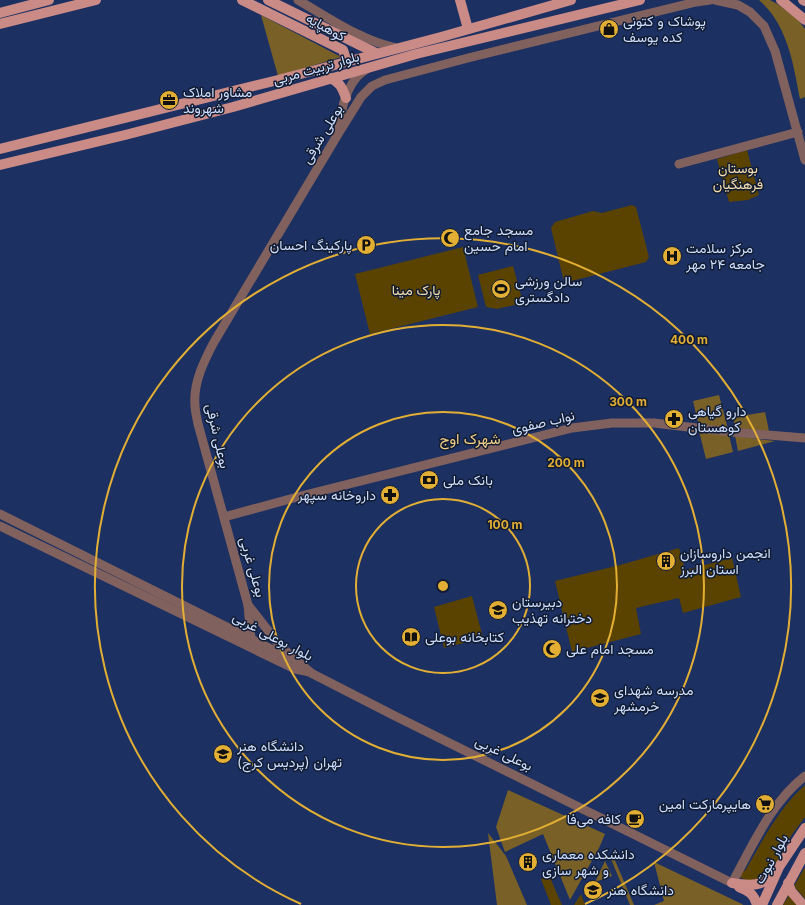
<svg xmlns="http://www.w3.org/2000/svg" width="805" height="905" font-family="Inter,Vazirmatn,sans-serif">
<rect width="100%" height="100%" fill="#1c3062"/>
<g fill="#5a4200">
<path d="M747,150L759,195L748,200L729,202L717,159Z"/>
<path d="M632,205L636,207L649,257L646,262L568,282L563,278L551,228L555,222L593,211L602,213Z"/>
<path d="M463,247L478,307L370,334L355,274Z"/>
<path d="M513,266L523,303L497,309L486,307L478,275Z"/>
<path d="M679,548L685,570L732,558L741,597L683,613L679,598L636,608L641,634L572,652L555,581L620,565Z"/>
<path d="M472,596L483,638L444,648L434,607Z"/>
<path d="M805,785V817L791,836L769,876L748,881L739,877L743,870L745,871C763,840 778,809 805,785Z"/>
<path d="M805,867V899L794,886Z"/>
<path d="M549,875L562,905H551L541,879Z"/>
<path d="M581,894L585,905H574Z"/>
<path d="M789,895L797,905H783Z"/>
</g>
<g fill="#796027">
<path d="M759,0H770L779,5L798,20L805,29V97L800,99C793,63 788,26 759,0Z"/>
<path d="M261,15L341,57L278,76Z"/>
<path d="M719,395L728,429L699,426L693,401Z"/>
<path d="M765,412L769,431L734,428V417Z"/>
<path d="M699,431L729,435L733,452L706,459Z"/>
<path d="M735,436L775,441L738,451Z"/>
<path d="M508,790L605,834L599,848L570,900L543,834L505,852L496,827Z"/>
<path d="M488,833L506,856L527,905H497Z"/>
<path d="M614,858L634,905H630L611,859Z"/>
<path d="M605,861L612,876L595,882Z"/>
<path d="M654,862L742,904L743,905H654L664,901Z"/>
</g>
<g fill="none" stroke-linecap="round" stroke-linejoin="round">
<g stroke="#80615e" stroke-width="9">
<path d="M298,0C329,18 360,40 396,48"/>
<path d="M710,0L696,2L468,58L385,80L372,86L361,97L338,134L214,342C204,361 193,383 195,405C195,412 197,418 198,424L248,605L281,647L311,673L395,716L732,883C752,847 771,802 805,776"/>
<path d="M715,0L738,5L750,12L764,26L775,51L805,160"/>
<path d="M339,130C341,112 344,93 356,78C359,74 364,71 368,68"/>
<path d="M679,164L798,132"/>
<path d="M0,514L289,658"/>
<path d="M224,517L301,496L572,428L612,423H654L731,432L805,438"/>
<path d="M0,526L295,669L310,672"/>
<path d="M248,605L251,639L249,643"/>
</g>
<g stroke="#ca8b86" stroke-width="10">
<path d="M242,0L343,50L345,56V62"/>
<path d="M268,0L376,53"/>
<path d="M460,0L468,29"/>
<path d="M781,0L805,20"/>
<path d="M803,0L805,1"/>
<path d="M0,13L49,0"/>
<path d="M0,24L96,0"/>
<path d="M330,78C341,83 342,88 346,98"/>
<path d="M0,149L274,81L441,37L571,0"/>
<path d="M0,165L125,135L233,107L416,54L640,0"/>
<path d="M732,883C749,886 764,887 776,872"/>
<path d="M788,883L791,891L803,905"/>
<path d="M739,887C749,891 754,894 757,905"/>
<path d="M762,905L779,867L805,828"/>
<path d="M777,905L805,853"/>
</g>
</g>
<g fill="none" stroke="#e2af34" stroke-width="2">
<circle cx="443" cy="586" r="87"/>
<circle cx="443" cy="586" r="174"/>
<circle cx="443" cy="586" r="261"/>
<path d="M301 904A348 348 0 1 1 585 904"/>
</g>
<defs>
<g id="shop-disc" transform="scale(1)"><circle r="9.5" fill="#e2af34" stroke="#111b31"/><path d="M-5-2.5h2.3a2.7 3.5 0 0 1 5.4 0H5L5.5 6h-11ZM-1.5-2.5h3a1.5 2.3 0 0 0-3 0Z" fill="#111"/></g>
<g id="office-disc" transform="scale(1)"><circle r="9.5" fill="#e2af34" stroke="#111b31"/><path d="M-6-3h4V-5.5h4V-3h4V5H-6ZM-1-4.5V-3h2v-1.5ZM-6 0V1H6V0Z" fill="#111"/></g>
<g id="mosque-disc" transform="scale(1)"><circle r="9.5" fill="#e2af34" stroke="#111b31"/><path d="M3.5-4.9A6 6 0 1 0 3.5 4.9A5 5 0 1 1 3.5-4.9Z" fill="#111"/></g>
<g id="parking-disc" transform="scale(1)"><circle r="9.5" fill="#e2af34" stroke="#111b31"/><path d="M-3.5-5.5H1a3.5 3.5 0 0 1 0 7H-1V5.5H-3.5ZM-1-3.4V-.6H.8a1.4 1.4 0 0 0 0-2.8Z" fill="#111"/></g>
<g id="hospital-disc" transform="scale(1)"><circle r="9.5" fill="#e2af34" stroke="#111b31"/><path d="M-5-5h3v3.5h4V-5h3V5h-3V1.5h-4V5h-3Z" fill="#111"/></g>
<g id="stadium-disc" transform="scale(1)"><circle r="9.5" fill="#e2af34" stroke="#111b31"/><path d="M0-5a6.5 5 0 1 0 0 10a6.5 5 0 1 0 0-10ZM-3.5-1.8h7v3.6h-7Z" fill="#111"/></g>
<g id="pharmacy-disc" transform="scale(1)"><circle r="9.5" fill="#e2af34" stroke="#111b31"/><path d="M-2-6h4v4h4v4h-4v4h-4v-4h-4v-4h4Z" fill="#111"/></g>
<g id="bank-disc" transform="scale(1)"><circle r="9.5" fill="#e2af34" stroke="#111b31"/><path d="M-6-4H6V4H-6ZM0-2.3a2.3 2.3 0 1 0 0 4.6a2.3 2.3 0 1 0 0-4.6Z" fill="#111"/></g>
<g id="building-disc" transform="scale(1)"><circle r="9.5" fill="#e2af34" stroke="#111b31"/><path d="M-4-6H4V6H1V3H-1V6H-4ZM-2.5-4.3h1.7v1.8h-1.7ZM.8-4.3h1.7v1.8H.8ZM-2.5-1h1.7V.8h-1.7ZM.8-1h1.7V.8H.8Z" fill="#111"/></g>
<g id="school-disc" transform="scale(1)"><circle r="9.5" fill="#e2af34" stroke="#111b31"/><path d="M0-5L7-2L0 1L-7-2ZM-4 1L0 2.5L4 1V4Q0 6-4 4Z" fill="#111"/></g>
<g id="library-disc" transform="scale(1)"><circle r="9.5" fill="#e2af34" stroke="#111b31"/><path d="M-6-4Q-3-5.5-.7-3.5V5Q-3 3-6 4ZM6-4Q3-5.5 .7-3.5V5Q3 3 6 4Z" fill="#111"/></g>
<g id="university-disc" transform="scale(1)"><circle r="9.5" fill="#e2af34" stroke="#111b31"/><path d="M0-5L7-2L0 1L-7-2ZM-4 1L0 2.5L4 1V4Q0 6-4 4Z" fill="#111"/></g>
<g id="supermarket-disc" transform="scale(1)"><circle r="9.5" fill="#e2af34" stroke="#111b31"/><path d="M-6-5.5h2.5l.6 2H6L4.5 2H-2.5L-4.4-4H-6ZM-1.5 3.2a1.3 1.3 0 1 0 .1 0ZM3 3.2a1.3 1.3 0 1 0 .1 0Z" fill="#111"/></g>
<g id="cafe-disc" transform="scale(1)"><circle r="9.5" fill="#e2af34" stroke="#111b31"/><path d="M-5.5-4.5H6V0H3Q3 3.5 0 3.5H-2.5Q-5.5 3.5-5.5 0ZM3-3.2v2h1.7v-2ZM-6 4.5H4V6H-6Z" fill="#111"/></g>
</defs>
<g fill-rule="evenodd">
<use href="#shop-disc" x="609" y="29"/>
<use href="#office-disc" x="169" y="100"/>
<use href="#mosque-disc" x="450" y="238"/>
<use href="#parking-disc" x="366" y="245"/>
<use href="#hospital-disc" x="672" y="256"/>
<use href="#stadium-disc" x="501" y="289"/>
<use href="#pharmacy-disc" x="674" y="419"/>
<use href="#bank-disc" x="429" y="480"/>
<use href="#pharmacy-disc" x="390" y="495"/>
<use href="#building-disc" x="666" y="561"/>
<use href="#school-disc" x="498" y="610"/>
<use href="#library-disc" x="411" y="637"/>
<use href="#mosque-disc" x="552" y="649"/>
<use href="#school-disc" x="600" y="698"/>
<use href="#university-disc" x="223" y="754"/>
<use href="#supermarket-disc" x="765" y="804"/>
<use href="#cafe-disc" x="635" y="819"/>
<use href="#building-disc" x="528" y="862"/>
<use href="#university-disc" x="593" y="890"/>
</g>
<g text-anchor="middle" stroke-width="3" stroke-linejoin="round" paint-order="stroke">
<g font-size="14" fill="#cedefd" stroke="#111b31" text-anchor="start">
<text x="623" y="26">پوشاک و کتونی<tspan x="623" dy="16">کده یوسف</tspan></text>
<text x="183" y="97">مشاور املاک<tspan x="183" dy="16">شهروند</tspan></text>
<text x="464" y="235">مسجد جامع<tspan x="464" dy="16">امام حسین</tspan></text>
<text x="352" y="250" text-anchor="end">پارکینگ احسان</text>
<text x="686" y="253">مرکز سلامت<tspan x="686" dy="16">جامعه ۲۴ مهر</tspan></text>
<text x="515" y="286">سالن ورزشی<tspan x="515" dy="16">دادگستری</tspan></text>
<text x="688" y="416">دارو گیاهی<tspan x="688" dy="16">کوهستان</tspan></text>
<text x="443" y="485">بانک ملی</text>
<text x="376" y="500" text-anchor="end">داروخانه سپهر</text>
<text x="680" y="558">انجمن داروسازان<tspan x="680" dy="16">استان البرز</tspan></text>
<text x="512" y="607">دبیرستان<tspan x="512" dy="16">دخترانه تهذیب</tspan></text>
<text x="425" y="642">کتابخانه بوعلی</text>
<text x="566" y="654">مسجد امام علی</text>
<text x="614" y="695">مدرسه شهدای<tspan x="614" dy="16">خرمشهر</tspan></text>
<text x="237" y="751">دانشگاه هنر<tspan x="237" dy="16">تهران (پردیس کرج)</tspan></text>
<text x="751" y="809" text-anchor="end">هایپرمارکت امین</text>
<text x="621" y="824" text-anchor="end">کافه می‌فا</text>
<text x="542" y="859">دانشکده معماری<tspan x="542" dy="16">و شهر سازی</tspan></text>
<text x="607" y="895">دانشگاه هنر</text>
</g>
<g font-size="14" fill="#cedefd" stroke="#111b31">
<text transform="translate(326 27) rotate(29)" y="5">کوهپایه</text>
<text transform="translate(316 68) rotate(-16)" y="5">بلوار تربیت مربی</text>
<text transform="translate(322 134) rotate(-59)" y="5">بوعلی شرقی</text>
<text transform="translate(543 422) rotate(-13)" y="5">نواب صفوی</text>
<text transform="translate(218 436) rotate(77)" y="5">بوعلی شرقی</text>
<text transform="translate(253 567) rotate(74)" y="5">بوعلی غربی</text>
<text transform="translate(273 636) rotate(28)" y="5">بلوار بوعلی غربی</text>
<text transform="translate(504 753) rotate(26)" y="5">بوعلی غربی</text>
<text transform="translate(771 859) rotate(-61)" y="5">بلوار نبوت</text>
</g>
<g font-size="14" fill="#f5deaf" stroke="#111b31">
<text x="738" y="173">بوستان<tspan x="738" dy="16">فرهنگیان</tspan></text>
<text x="416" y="295">پارک مینا</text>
</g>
<g font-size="15" fill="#f4d188" stroke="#111b31">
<text x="470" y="444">شهرک اوج</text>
</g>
</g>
<circle cx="443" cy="586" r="6" fill="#e2af34" stroke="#111b31" stroke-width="2"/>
<g font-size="12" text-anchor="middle" font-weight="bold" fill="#e2af34" stroke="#111b31" stroke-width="3" stroke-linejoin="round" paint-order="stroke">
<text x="689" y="344">400 m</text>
<text x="628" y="406">300 m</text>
<text x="566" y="467">200 m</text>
<text x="505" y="529">100 m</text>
</g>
</svg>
